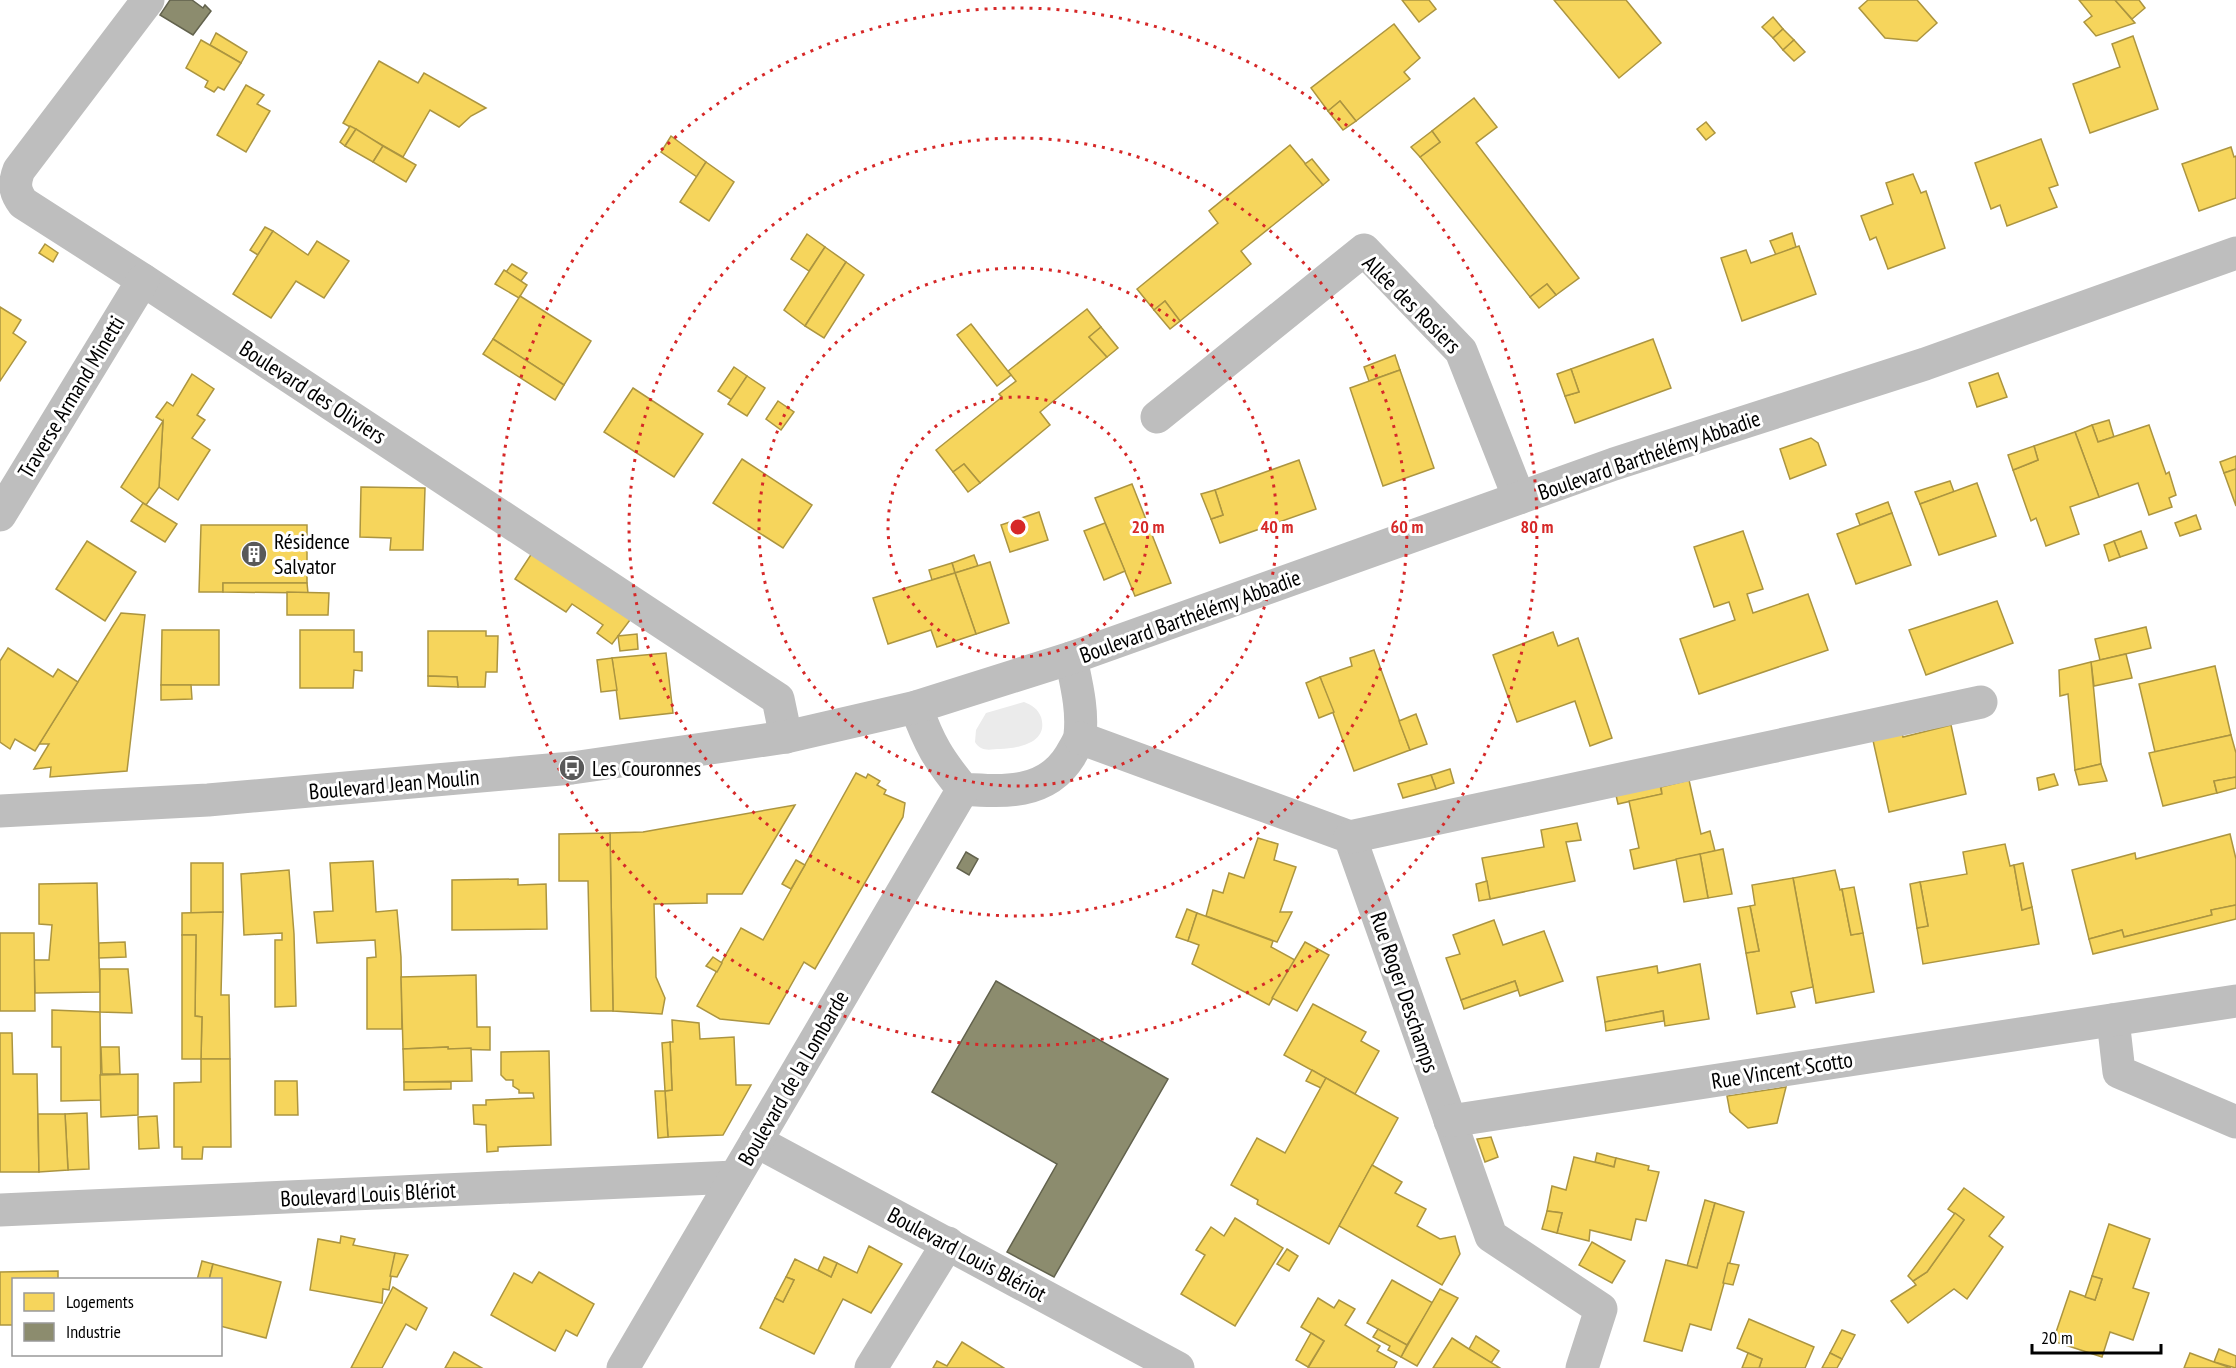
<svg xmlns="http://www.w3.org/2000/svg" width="2236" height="1368" font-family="'PT Sans Narrow',sans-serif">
<rect width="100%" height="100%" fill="#fff"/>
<path fill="#ebebeb" d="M1024,702C1032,705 1038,709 1041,717C1049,743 1018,748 1000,749C994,749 986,751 981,748C979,747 976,744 975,742L976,730L986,713Z"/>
<g fill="#f6d55c" stroke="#ac9540" stroke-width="1.5">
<path d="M1402,0H1429L1436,9L1419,22Z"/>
<path d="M1554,0H1626L1661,43L1619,78Z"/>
<path d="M1868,0H1917L1937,23L1917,41L1885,38L1859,8Z"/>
<path d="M2079,0H2115L2135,23L2096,36L2084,22L2092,16Z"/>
<path d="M2115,0H2139L2145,8L2132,19Z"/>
<path d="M1773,17L1783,29L1773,38L1762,27Z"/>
<path d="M1394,24L1420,58L1404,72L1410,79L1356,121L1340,101L1328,111L1311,88Z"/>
<path d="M1783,29L1794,40L1783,50L1773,38Z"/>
<path d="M216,33L247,52L241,63L210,45Z"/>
<path d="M2133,36L2158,109L2090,133L2073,84L2120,67L2112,44Z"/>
<path d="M201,40L241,63L224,90L218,87L214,92L205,87L208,81L186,68Z"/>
<path d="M1794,40L1805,52L1794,61L1783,50Z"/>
<path d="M379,61L418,83L424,73L486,108L471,116L459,127L430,110L403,157L343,123Z"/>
<path d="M246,85L264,95L257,104L270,111L246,152L217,135Z"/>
<path d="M1474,98L1497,127L1476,143L1579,278L1556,295L1547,284L1530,297L1420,157L1440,142L1432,131Z"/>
<path d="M1340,101L1356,121L1343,130L1328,111Z"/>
<path d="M1706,122L1715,133L1706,140L1697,129Z"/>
<path d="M350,126L356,129L345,146L340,142Z"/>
<path d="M356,129L383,146L373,162L345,146Z"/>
<path d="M1432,131L1440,142L1420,157L1411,147Z"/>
<path d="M671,136L706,162L697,177L661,152Z"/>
<path d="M2041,139L2058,185L2049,188L2057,207L2007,226L2000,205L1991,209L1975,163Z"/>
<path d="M1290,145L1323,185L1241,251L1251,264L1180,321L1165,301L1154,310L1137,289L1218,223L1209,211Z"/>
<path d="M383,146L416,165L406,182L373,162Z"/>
<path d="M2231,147L2234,157L2236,156V198L2199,211L2182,164Z"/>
<path d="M1312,159L1329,180L1323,185L1305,164Z"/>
<path d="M706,162L734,182L709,221L680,202Z"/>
<path d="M1913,174L1921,193L1926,191L1945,248L1888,269L1876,237L1870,240L1861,216L1893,204L1886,183Z"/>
<path d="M265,227L273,231L258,255L250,250Z"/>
<path d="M273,231L308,255L317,241L349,261L324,298L296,281L271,318L233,294Z"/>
<path d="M1792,233L1796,247L1776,255L1770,241Z"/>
<path d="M807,234L825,247L809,271L791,259Z"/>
<path d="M45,244L58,253L53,262L39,253Z"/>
<path d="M1799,246L1816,294L1742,321L1721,258L1746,250L1751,263Z"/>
<path d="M825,247L846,262L805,326L784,310Z"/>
<path d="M846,262L864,275L824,338L805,326Z"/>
<path d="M512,264L527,273L521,281L506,272Z"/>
<path d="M504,270L527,285L519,298L495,284Z"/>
<path d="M1547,284L1556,295L1539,308L1530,297Z"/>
<path d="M520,296L591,341L564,385L493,339Z"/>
<path d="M1165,301L1180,321L1170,329L1154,310Z"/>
<path d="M0,307L21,320L13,333L26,342L0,381Z"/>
<path d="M1087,309L1101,327L1089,337L1107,357L1040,412L1050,425L980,483L964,464L953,472L936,450L1002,397L999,394L1016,381L1008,371Z"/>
<path d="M971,324L1011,375L997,386L957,335Z"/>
<path d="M1101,327L1118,348L1107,357L1089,337Z"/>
<path d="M493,339L564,385L555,400L483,354Z"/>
<path d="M1653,339L1671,388L1575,423L1565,396L1579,392L1571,369Z"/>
<path d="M1395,355L1400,370L1369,381L1364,367Z"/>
<path d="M734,367L747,376L732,400L718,391Z"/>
<path d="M1571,369L1579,392L1565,396L1557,374Z"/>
<path d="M1400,370L1434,468L1383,486L1350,388Z"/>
<path d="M1998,373L2007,397L1977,407L1969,383Z"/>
<path d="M192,374L214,389L197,415L205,420L192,438L210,450L178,500L159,487L163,421L156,417L167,402L173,406Z"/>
<path d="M747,376L765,388L747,416L728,404Z"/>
<path d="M633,388L703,434L674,477L604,432Z"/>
<path d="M778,401L794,412L781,430L766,419Z"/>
<path d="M2109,420L2114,437L2098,442L2092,425Z"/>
<path d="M163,421L159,487L146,505L121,487Z"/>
<path d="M2092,425L2098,442L2149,425L2166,474L2169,472L2176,495L2169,498L2172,507L2149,515L2138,483L2099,497L2075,432Z"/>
<path d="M2075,432L2099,497L2070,507L2079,534L2046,546L2036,518L2031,521L2013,470L2038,460L2034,446Z"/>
<path d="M1811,438L1818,443L1826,465L1790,479L1780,449Z"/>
<path d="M2034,446L2038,460L2013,470L2008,455Z"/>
<path d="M2236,456V469L2224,473L2220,462Z"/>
<path d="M742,459L812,505L783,548L713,503Z"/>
<path d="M1299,460L1316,509L1220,543L1211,519L1223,515L1215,490Z"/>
<path d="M964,464L980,483L968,492L953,472Z"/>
<path d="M2236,469V506L2224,473Z"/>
<path d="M1950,481L1954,492L1920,504L1915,492Z"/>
<path d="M1977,483L1996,536L1939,555L1920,504Z"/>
<path d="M1132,484L1171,583L1135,596L1095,498Z"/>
<path d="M361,487L425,488L423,550H390L391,538L360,537Z"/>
<path d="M1215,490L1223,515L1211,519L1201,494Z"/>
<path d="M1888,502L1892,513L1860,525L1856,514Z"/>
<path d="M143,503L177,524L165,542L131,521Z"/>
<path d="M1039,512L1048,540L1010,552L1001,525Z"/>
<path d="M1892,513L1911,565L1856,584L1837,534Z"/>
<path d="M2196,515L2201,529L2180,536L2175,523Z"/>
<path d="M1105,523L1125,571L1104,580L1084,531Z"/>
<path d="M201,525H307V583H223V592H199Z"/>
<path d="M1743,531L1763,589L1747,594L1753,613L1808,594L1828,650L1699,694L1680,639L1735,620L1729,602L1714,607L1694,547Z"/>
<path d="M2141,531L2147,548L2120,557L2114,541Z"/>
<path d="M87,541L136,572L105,621L56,589Z"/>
<path d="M2114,541L2120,557L2109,561L2104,545Z"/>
<path d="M534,550L633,616L612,644L597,633L603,625L572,604L566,612L515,579Z"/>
<path d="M974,555L978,566L955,573L952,563Z"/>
<path d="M990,562L1009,623L976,634L955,573Z"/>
<path d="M952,563L955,573L932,580L929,570Z"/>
<path d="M955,573L976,634L937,647L931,630L888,644L873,598Z"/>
<path d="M223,583H307L308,593L223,592Z"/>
<path d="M287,592L329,593L328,615H287Z"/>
<path d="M1997,601L2013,643L1926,675L1909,630Z"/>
<path d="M121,613L145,615L127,771L50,777L51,767L34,769L49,744H39Z"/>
<path d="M2146,627L2151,648L2100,660L2095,639Z"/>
<path d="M162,630H219V685H161Z"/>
<path d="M300,630H354V652H362V671L354,670L353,688H300Z"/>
<path d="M428,631H486V636H498L497,672H486L485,687H458L457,677L428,676Z"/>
<path d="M1553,632L1558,646L1578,638L1612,738L1590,746L1575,701L1517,722L1493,655Z"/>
<path d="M637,634L638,649L620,651L618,636Z"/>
<path d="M8,648L53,677L58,669L78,682L35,751L15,739L10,749L0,742V661Z"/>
<path d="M1374,650L1410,750L1354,771L1320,677L1352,666L1350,658Z"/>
<path d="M666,653L673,713L620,719L612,658Z"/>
<path d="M2126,654L2132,678L2094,686L2091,662Z"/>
<path d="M612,658L617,690L601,692L597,660Z"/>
<path d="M2091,662L2101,764L2075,770L2068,694L2060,696L2059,670Z"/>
<path d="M2215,666L2231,735L2155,752L2139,684Z"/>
<path d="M428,676L457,677L458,687L428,686Z"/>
<path d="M1320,677L1334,712L1319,718L1306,683Z"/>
<path d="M161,685H191L192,699L161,700Z"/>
<path d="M1416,714L1427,744L1410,750L1399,721Z"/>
<path d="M1951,725L1966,794L1889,812L1872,736L1901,730L1903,737Z"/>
<path d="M2231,735L2236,753V777L2214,781L2217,793L2163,806L2149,753Z"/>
<path d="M2101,764L2107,781L2079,785L2075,770Z"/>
<path d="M1450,769L1454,783L1436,789L1431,775Z"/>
<path d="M856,773L866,778L868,774L880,781L877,785L886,790L884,794L905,803L903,817L815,969L804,962L769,1024L720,1019L697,1006L741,928L763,940Z"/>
<path d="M2054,774L2058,785L2039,790L2037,778Z"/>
<path d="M1431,775L1436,789L1403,798L1398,784Z"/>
<path d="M2236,777V788L2217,793L2214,781Z"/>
<path d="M1659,780L1662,794L1618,804L1615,791Z"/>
<path d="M1689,780L1701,834L1710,831L1715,851L1634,869L1630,850L1639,848L1629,801L1662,794L1661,787Z"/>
<path d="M795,805L742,894H707V903L654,904L656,977L665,998L662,1014L613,1011L610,833L643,832Z"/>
<path d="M1577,823L1581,840L1566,842L1575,881L1490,899L1482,858L1544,847L1541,830Z"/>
<path d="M610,833L613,1011H591L588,881H559V834Z"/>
<path d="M2230,834L2236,859V905L2211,910L2212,915L2124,937L2122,930L2089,939L2072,870L2135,853L2136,859Z"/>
<path d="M1258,838L1278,844L1274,860L1296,867L1280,912H1292L1277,942L1206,916L1213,890L1223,893L1229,873L1244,878Z"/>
<path d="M2005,844L2010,866L2014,865L2022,910L2032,907L2039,944L1923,964L1917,928L1928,926L1920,882L1967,874L1963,852Z"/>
<path d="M1723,849L1732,894L1708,898L1700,854Z"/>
<path d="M1700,854L1708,898L1684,902L1676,859Z"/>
<path d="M796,860L805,865L791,889L782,884Z"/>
<path d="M373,861L376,912L397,910L401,957L402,1029H367V958L376,957L375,940L317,943L314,912L333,911L330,863Z"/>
<path d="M191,863H223V912L191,913Z"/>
<path d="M2023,863L2032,907L2022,910L2014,865Z"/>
<path d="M289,870L294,934L296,1006L275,1007V940H282V933L244,935L241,874Z"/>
<path d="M1835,870L1840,890L1842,889L1851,935L1863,933L1874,992L1816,1003L1793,878Z"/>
<path d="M1793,878L1813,987L1791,992L1795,1007L1757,1014L1746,953L1759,951L1750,906L1755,905L1752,885Z"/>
<path d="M518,879V885L546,884L547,929L452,930V880Z"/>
<path d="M1487,881L1490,899L1479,901L1476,884Z"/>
<path d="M1920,882L1928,926L1917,928L1910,884Z"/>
<path d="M97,883L100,992L35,993L34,960H49L52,925L39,924V884Z"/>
<path d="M1854,887L1863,933L1851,935L1842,889Z"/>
<path d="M2236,905V919L2093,954L2089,939L2122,930L2124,937L2212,915L2211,910Z"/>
<path d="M1750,906L1759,951L1746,953L1738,908Z"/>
<path d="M1187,909L1197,913L1188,941L1176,937Z"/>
<path d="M223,912L221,995H229L230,1059H201L202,1017L195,1016L196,935H182V913Z"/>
<path d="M1197,913L1273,941L1271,947L1295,960L1269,1005L1192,964L1199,945L1188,941Z"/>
<path d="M1494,920L1503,945L1544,931L1563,981L1520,996L1515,981L1461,1000L1446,958L1460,954L1453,935Z"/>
<path d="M0,933H34L35,1011H0Z"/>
<path d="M182,935H196L195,1016L202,1017L201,1059H182Z"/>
<path d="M125,942L126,957L99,958V943Z"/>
<path d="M1305,942L1329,955L1297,1011L1272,998Z"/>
<path d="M713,957L722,963L717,972L706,966Z"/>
<path d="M1700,964L1709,1019L1665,1026L1663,1011L1605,1022L1597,977L1657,966L1658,973Z"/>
<path d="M100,969H128L132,1013L100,1012Z"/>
<path d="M476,975L477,1027H490V1050L448,1049V1047L403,1049L401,977Z"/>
<path d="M1515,981L1518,990L1464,1009L1461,1000Z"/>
<path d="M1313,1004L1366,1032L1361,1041L1379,1051L1355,1094L1284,1055Z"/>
<path d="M52,1010L100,1012L101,1100L61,1101V1047H52Z"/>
<path d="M1663,1011L1664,1021L1606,1031L1605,1022Z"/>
<path d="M672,1020L699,1023L700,1039L734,1037L736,1085H751L723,1135L668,1137L665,1091L672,1090L670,1042H673Z"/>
<path d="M0,1033H12L13,1074H37L39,1172H0Z"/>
<path d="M670,1042L672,1090L665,1091L662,1043Z"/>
<path d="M101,1047H119L120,1074H102Z"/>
<path d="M448,1047V1049L471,1048L472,1081L404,1082L403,1049Z"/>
<path d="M549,1051L551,1145L498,1147V1151L487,1152L486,1125L474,1124L473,1105H486V1100L534,1098L533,1093H519V1090L513,1086V1080H506L501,1075V1052Z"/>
<path d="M201,1059H230L231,1147H203L202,1159H182V1147H174V1083L201,1082Z"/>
<path d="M1312,1070L1326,1078L1321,1088L1306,1081Z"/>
<path d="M138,1074V1115L101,1117L100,1075Z"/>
<path d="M1326,1078L1398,1118L1329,1244L1257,1204L1258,1200L1231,1185L1257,1138L1285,1153Z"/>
<path d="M275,1081H297L298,1115H275Z"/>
<path d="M404,1082H451V1089L404,1090Z"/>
<path d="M1786,1087L1777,1123L1748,1128L1730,1112L1727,1096Z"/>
<path d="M655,1091H665L668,1137L658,1138Z"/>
<path d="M87,1113L89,1169L68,1170L65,1114Z"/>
<path d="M38,1114H65L68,1170L39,1172Z"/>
<path d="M157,1116L159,1148L139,1149L138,1117Z"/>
<path d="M1491,1137L1498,1157L1485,1162L1477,1139Z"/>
<path d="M1597,1153L1616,1158L1614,1167L1595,1162Z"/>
<path d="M1574,1157L1614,1167L1616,1158L1649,1166L1648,1170L1659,1172L1646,1221L1636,1219L1631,1240L1590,1230L1589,1241L1557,1233L1562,1213L1547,1211L1552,1186L1566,1190Z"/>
<path d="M1372,1165L1402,1182L1395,1193L1426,1209L1417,1226L1440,1239L1455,1236L1460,1254L1442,1285L1339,1226Z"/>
<path d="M1964,1188L2004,1217L1989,1236L2003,1247L1967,1299L1954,1289L1908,1323L1891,1301L1916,1285L1913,1281L1927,1272L1964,1220L1948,1209Z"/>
<path d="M1705,1200L1715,1203L1697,1268L1687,1266Z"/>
<path d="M1715,1203L1744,1212L1711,1330L1690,1324L1682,1351L1644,1341L1666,1260L1697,1268Z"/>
<path d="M1547,1211L1562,1213L1557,1233L1542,1229Z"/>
<path d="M1955,1213L1964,1220L1927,1272L1913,1281L1908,1276Z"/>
<path d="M1235,1218L1283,1248L1235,1326L1181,1294L1205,1255L1196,1250L1211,1227L1224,1236Z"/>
<path d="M2109,1224L2150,1239L2133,1288L2149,1293L2133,1340L2110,1332L2102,1357L2053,1341L2070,1291L2095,1300L2102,1279L2092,1276Z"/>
<path d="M341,1236L355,1239L353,1245L395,1253L389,1290L383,1289L382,1303L310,1290L318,1239L340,1243Z"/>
<path d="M1592,1242L1625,1261L1612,1283L1579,1265Z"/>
<path d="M869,1246L902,1264L871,1313L843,1299L814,1354L760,1328L775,1298L783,1302L794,1280L786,1277L795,1259L831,1277L837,1263L857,1273Z"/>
<path d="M1287,1249L1298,1256L1289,1271L1277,1264Z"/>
<path d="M395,1253L408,1255L397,1277L390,1276Z"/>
<path d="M824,1257L837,1263L831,1277L818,1270Z"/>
<path d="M202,1261L213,1264L209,1280H197Z"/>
<path d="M1728,1263L1739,1265L1733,1285L1723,1283Z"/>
<path d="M213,1264L281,1282L266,1338L220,1326V1280H209Z"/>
<path d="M58,1271V1280H14V1325H0V1272Z"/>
<path d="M539,1272L594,1304L577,1336L566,1330L555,1351L491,1315L514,1273L532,1283Z"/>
<path d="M2092,1276L2102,1279L2095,1300L2085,1297Z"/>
<path d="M786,1277L794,1280L783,1302L775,1298Z"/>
<path d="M1392,1280L1433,1303L1407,1345L1367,1323Z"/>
<path d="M393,1287L427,1308L416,1330L406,1324L382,1368H351Z"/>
<path d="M1440,1289L1458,1298L1417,1366L1401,1357Z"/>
<path d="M1318,1298L1334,1308L1339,1300L1355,1309L1345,1325L1380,1346L1377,1351L1397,1362L1394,1368H1308L1324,1341L1301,1327Z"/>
<path d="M1749,1319L1814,1347L1805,1368H1759L1762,1359L1737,1348Z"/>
<path d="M1378,1329L1407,1345L1401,1357L1388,1350L1390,1346L1373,1337Z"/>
<path d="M1842,1330L1855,1335L1842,1359L1830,1353Z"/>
<path d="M1311,1333L1324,1341L1308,1367L1296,1360Z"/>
<path d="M1476,1336L1499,1351L1491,1363L1469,1349Z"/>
<path d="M1452,1338L1469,1349L1500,1368H1433Z"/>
<path d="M962,1342L1004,1368H933L937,1361L947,1366Z"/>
<path d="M2219,1349L2236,1356V1368L2214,1362Z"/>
<path d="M454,1352L482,1368H445Z"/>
<path d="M1748,1353L1762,1359L1759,1368H1742Z"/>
<path d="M1830,1353L1842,1359L1837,1368H1822Z"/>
<path d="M2190,1353L2214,1362L2231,1368H2184Z"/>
</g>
<g fill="#8c8c6e" stroke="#62624d" stroke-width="1.5">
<path d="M170,0H192L203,8L205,5L211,11L193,35L160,15Z"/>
<path d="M966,852L978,859L969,875L957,868Z"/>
<path d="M996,981L1168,1079L1054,1277L1007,1252L1057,1164L932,1092Z"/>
</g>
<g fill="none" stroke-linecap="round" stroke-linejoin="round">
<g stroke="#bebebe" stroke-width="33">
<path d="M148,0L19,170C14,183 14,191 23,203L143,280L778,699L786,737"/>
<path d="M1157,417L1364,250L1461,351L1519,498"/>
<path d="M0,515L143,280"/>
<path d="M916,707C929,743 938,759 963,789C1003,792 1046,795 1070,756C1073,750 1079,742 1080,735C1083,709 1076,683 1071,658"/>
<path d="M1080,738L1350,837L1491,1236L1601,1309L1582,1368"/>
<path d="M0,811L208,800L572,768L786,737L916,707L1071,658L1614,464L1925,364L2236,253"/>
<path d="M1350,837L1981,702"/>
<path d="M2113,1020L2119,1072L2236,1122"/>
<path d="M1450,1121L2236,1001"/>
<path d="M756,1141L1178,1368"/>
<path d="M0,1210L735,1177"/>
<path d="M623,1368L963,789"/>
<path d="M871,1368L948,1243"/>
</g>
</g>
<g fill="none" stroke="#d62828" stroke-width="3" stroke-dasharray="3 6">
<circle cx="1018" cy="527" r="130"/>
<circle cx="1018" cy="527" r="259"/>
<circle cx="1018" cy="527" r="389"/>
<circle cx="1018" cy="527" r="519"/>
</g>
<defs>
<g id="building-disc" transform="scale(1.35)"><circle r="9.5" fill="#595959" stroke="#fff"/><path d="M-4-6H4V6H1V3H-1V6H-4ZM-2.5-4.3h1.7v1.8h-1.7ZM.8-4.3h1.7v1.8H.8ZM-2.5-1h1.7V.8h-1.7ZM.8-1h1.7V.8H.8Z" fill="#fff"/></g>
<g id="bus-disc" transform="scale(1.35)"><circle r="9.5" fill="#595959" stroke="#fff"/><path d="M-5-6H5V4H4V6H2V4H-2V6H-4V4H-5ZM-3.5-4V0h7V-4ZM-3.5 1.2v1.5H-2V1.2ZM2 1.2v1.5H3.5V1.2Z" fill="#fff"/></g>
</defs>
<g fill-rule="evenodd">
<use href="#building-disc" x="254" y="554"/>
<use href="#bus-disc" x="572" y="768"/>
</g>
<g text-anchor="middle" stroke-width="6" stroke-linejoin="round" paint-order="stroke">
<g font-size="22" fill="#000" stroke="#fff">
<text transform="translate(1412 304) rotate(45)" y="8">Allée des Rosiers</text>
<text transform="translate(313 392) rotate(33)" y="8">Boulevard des Oliviers</text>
<text transform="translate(71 397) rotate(-59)" y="8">Traverse Armand Minetti</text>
<text transform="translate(1649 455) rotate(-19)" y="8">Boulevard Barthélémy Abbadie</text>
<text transform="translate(1190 616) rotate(-20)" y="8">Boulevard Barthélémy Abbadie</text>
<text transform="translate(394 784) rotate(-5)" y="8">Boulevard Jean Moulin</text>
<text transform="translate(1405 992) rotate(71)" y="8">Rue Roger Deschamps</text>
<text transform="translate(1782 1070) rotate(-9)" y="8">Rue Vincent Scotto</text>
<text transform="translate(793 1078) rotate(-60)" y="8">Boulevard de la Lombarde</text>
<text transform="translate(368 1194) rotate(-3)" y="8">Boulevard Louis Blériot</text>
<text transform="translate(967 1254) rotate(28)" y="8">Boulevard Louis Blériot</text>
</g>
<g font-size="22" fill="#000" stroke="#fff" text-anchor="start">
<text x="274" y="549">Résidence<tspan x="274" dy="25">Salvator</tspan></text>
<text x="592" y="776">Les Couronnes</text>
</g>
</g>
<circle cx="1018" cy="527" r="9" fill="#d62828" stroke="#fff" stroke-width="3"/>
<g font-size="18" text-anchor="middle" font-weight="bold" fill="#d62828" stroke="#fff" stroke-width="6" stroke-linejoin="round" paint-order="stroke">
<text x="1148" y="533">20 m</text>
<text x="1277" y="533">40 m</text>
<text x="1407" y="533">60 m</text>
<text x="1537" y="533">80 m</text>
</g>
<rect x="12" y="1278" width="210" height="78" fill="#ffffff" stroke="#999999" stroke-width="1.5"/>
<rect x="24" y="1293" width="30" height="18" fill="#f6d55c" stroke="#999999" stroke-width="1.5"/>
<text x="66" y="1308" font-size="18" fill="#000000">Logements</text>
<rect x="24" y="1323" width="30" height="18" fill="#8c8c6e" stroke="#999999" stroke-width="1.5"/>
<text x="66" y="1338" font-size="18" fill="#000000">Industrie</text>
<path d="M2032 1344v9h129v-9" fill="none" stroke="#000000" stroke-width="3"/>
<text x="2041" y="1344" font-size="18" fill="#000000" stroke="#ffffff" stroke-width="4.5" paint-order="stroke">20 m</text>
</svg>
